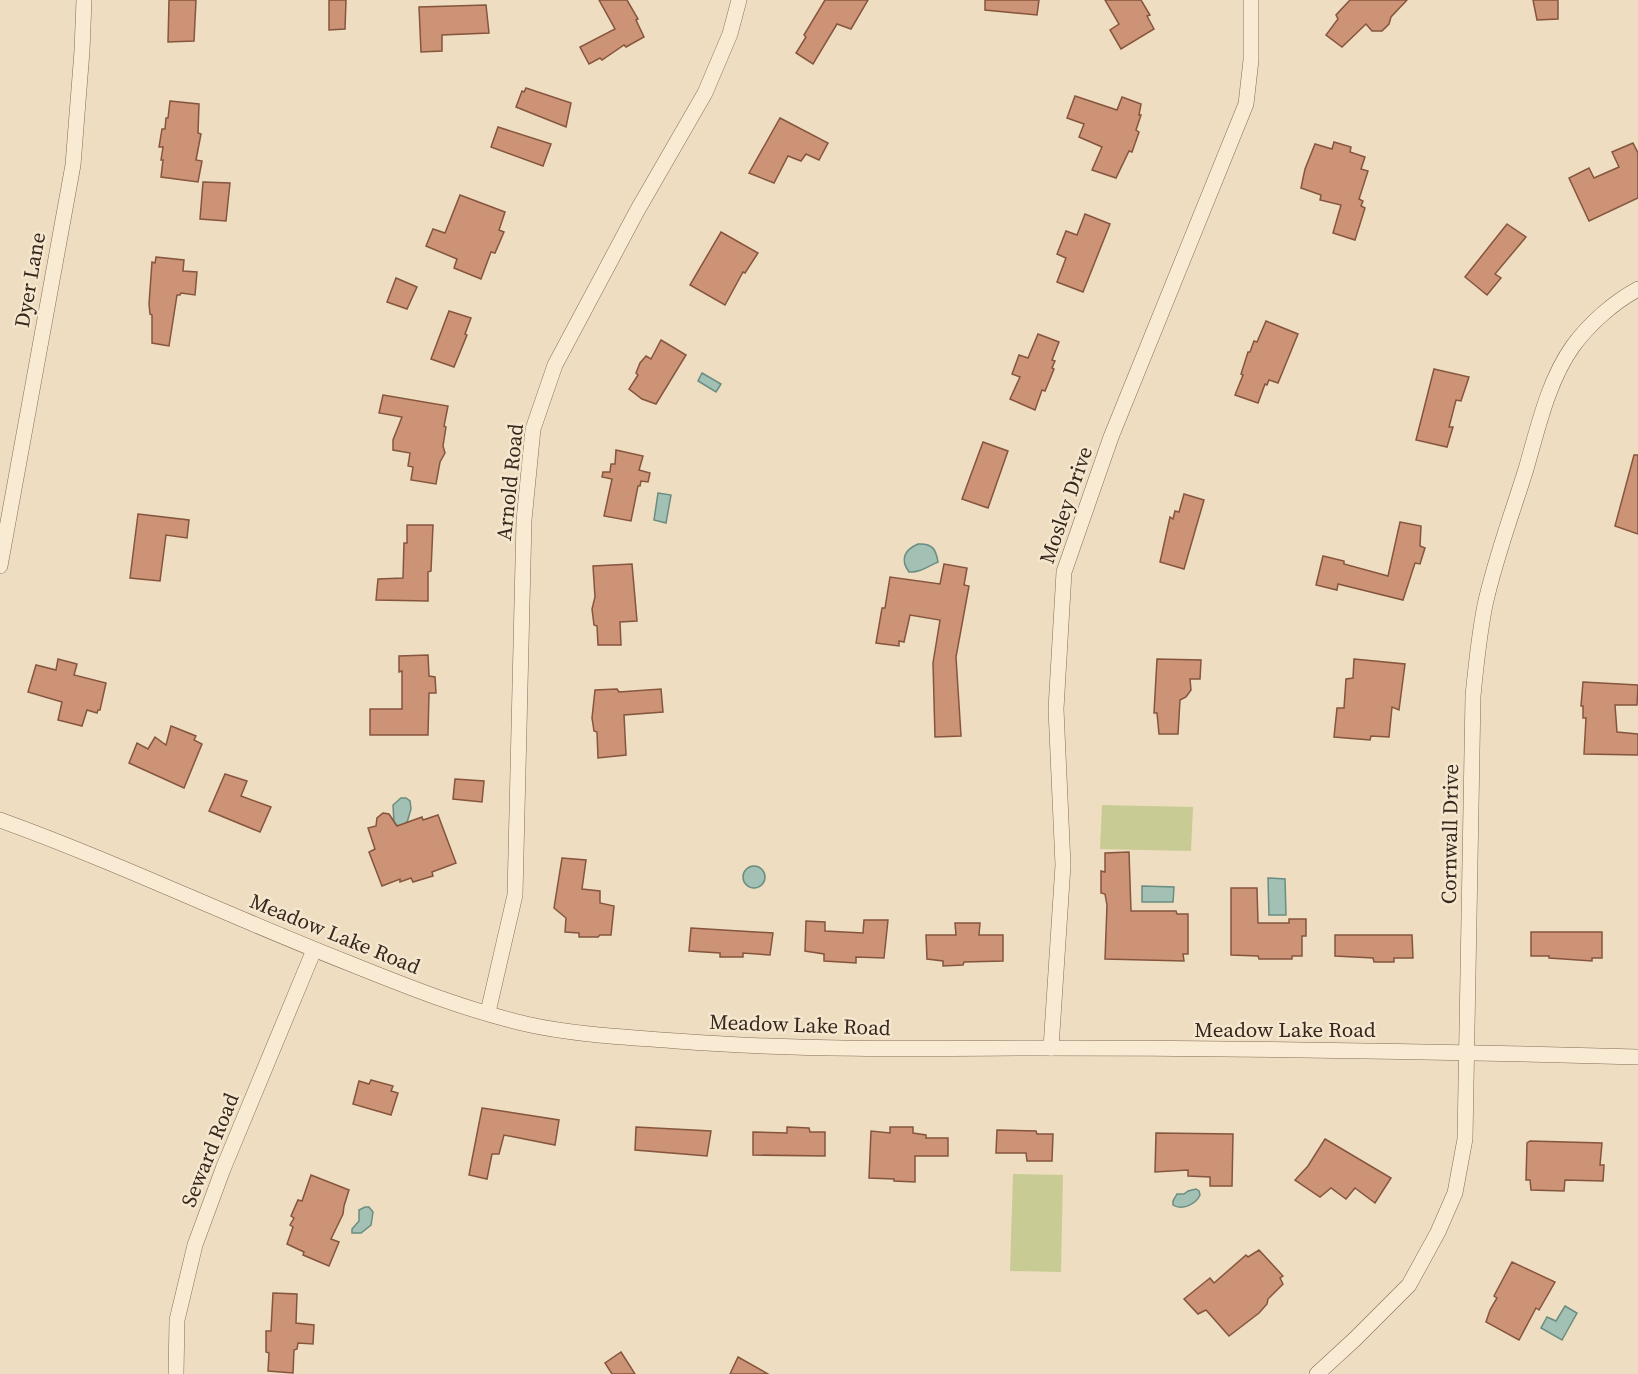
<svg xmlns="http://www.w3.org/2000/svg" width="1638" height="1374" font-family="'Source Serif 4',serif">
<rect width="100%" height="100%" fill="#eeddc0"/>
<g fill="#c9cb94">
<path d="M1102,805L1193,807L1191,851L1100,849Z"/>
<path d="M1013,1174L1063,1175L1061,1272L1010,1271Z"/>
</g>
<g fill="#a3c0b5" stroke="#6a8d82" stroke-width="1.5">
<path d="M702,373L721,384L716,392L698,381Z"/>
<path d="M658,493L671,495L666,523L654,520Z"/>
<path d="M918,544C933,543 936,550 938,562C928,566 920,573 909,572C900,560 904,550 918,544Z"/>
<path d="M401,798H406L410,801L411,809L406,826H398L394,823L393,805Z"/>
<circle cx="754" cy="877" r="11"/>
<path d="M1268,878L1285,879L1286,915H1269Z"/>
<path d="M1142,886L1174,887L1173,902H1142Z"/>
<path d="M1196,1189L1199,1191L1200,1195C1196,1204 1182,1211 1173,1205V1201L1177,1194H1184L1188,1191Z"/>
<path d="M365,1207H369L373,1212L371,1225L361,1233H352V1229L359,1221V1210Z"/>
<path d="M1565,1306L1577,1313L1562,1340L1541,1328L1547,1317L1556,1321Z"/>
</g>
<g fill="#cc9376" stroke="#85553e" stroke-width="1.5">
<path d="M169,0H196L194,41L168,42Z"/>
<path d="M329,0H346L345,29L329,30Z"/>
<path d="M599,0H627L638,19L636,20L644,37L626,47L624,45L602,60L600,58L589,64L580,47L615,29Z"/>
<path d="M825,0H868L851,29L837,24L813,64L796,53L806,37L804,35Z"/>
<path d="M985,0H1039L1037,15L985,10Z"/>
<path d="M1105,0H1141L1150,15L1147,16L1154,29L1121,49L1110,30L1119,24Z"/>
<path d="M1350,0H1407L1391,17L1389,24L1382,31H1372L1366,24L1342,47L1326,35L1338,19L1336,15Z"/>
<path d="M1533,0H1558V19L1537,20Z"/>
<path d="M486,5L489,33L442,35V51L421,52L419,7Z"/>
<path d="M526,88L571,103L566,127L516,107L522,91L524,92Z"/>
<path d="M1075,96L1117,110L1122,97L1141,104L1139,115H1141L1136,130L1139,132L1132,152L1129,151L1116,178L1092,170L1102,147L1079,137L1084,124L1067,118Z"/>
<path d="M170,101L199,104L198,133L201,134L196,160L202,161L198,182L161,177L163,160H161L163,147H159L162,129H165L166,118H168Z"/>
<path d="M780,118L828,143L819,160L806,154L801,161L788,156L774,183L749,173Z"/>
<path d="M498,127L551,144L543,166L491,147Z"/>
<path d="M1334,142L1351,147L1350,152L1365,157L1361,169L1368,171L1359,199L1363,201L1361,206L1365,208L1355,240L1333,233L1341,205L1320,200L1321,195L1301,188L1305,169L1315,144L1332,149Z"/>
<path d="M1633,143L1638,153V198L1589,221L1569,178L1589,168L1594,178L1619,167L1612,152Z"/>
<path d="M203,182L230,183L226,221L200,219Z"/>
<path d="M460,195L505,212L499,230L504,232L495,253L491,252L481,279L454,268L457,259L426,246L433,229L445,233Z"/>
<path d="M1085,214L1110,224L1083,292L1057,282L1066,258L1057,254L1066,231L1077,235Z"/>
<path d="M1507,224L1526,237L1495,274L1501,278L1487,295L1465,277Z"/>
<path d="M721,232L758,253L745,273L743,272L725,305L690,285Z"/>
<path d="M156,257L184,260L183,271L197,272L195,295L181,293L180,295H177L169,346L152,343V315L150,314L149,304L152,262L155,263Z"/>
<path d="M396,278L417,287L407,309L387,302Z"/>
<path d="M449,311L471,318L465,334L467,335L454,367L431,359Z"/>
<path d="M1266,321L1298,334L1278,383L1269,380L1267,385L1265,384L1258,403L1235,395L1243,375L1241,374L1248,352H1250L1254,341L1257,342Z"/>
<path d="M1038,334L1059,342L1052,360L1055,361L1052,368L1054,369L1045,391L1042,390L1035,410L1010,399L1020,377L1012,374L1019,355L1028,358Z"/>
<path d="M661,340L686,355L656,404L642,399L629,389L638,375L636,373L640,363L646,356L651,359Z"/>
<path d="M1434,369L1469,377L1461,401L1456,400L1449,427H1453L1447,447L1416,440Z"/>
<path d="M383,395L448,406L444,426L446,427L443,446L445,453L440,462L436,484L411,480L413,467L408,466L410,453L393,450V440L402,417L379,413Z"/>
<path d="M983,442L1008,451L988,508L962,499Z"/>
<path d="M616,450L643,456L639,470L650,473L648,482L641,481L640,486H638L631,521L604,516L612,479L602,477L603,472H610L611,464H615Z"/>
<path d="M1634,455H1638V534L1615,526Z"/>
<path d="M1184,494L1204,500L1184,569L1160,562L1170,517L1173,519L1175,511L1179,512Z"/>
<path d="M138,514L189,520L187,538L166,535L160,581L130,578Z"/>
<path d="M1400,522L1421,526L1420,546L1425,548L1420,564L1415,563L1403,600L1338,584L1337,590L1316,585L1323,556L1344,561V564L1388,576Z"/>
<path d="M407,525H433L431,571L428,572V601L376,600L378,579L403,578L404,543H407Z"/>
<path d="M632,564L637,621L620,622L621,645H598L597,626L594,625L592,609L595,597L593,566Z"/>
<path d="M944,564L967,568L964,585L969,586L956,657L961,736L935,737L933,663L940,620L910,615L904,642L899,641V646L876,643L882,608H885L890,577L940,584Z"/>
<path d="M428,655L429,676L435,677L436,693H429L428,735H370V709H402V671L399,672V656Z"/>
<path d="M58,659L77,664L74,675L106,683L100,710H98L97,713L87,710L82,726L58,720L62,702L28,692L36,665L56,670Z"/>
<path d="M1157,659L1201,660L1200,679H1190L1191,690L1186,697L1180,700L1178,734H1159L1157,713H1154Z"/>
<path d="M1354,659L1405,664L1399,710L1392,707L1389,737L1371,736L1370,740L1334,737L1337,708H1344L1346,679L1353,678Z"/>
<path d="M1583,682L1638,685L1637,705H1615L1617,732L1638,734V755L1584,754L1586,718H1583V706H1581Z"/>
<path d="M617,689L619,692L661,689L663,712L624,715L626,755L598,758L597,732L594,731L592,718L595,690Z"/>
<path d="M171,726L196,736L194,740L202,744L184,788L129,763L137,743L148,749L155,737L166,745Z"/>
<path d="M225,774L247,781L241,796L271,807L260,832L209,811Z"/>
<path d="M455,779L484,781L482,802L453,799Z"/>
<path d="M383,813L389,814L397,826L422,817L423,820L438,815L456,863L432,872L433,876L413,882L411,878L400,882V879L382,886L369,852L375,849L368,828L376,826L377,818Z"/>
<path d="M1129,852L1131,911H1176L1177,914H1188V954H1183L1184,961L1105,959L1107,905L1105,894L1101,893V871L1105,872V853Z"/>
<path d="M562,858L586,860L582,889L600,891V903L614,906L611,935H600L598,937H579V933L565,932L566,918L554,908Z"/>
<path d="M1231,888H1257L1258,923H1289V919H1306V936H1302V956H1292V959H1259L1258,956L1231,955Z"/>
<path d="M864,920H888L884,958L856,957V963L824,961V954L805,951L806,921L825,922V931L863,933Z"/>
<path d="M955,923H980L979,935H1003V961L964,962L963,965L943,966V961L927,959L926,935H956Z"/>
<path d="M691,928L773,933L770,955L743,953V957H720V953L689,951Z"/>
<path d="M1531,932H1602V958H1592V961L1549,958V956H1531Z"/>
<path d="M1335,935H1412L1413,958H1394V962H1374L1373,958L1335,956Z"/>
<path d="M371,1080L393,1086L391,1091L398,1093L391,1115L353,1104L359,1081L369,1084Z"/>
<path d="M482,1108L559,1120L555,1145L504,1135L499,1154H492L487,1179L469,1175Z"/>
<path d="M636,1127L711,1131L707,1156L635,1150Z"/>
<path d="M787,1127L809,1128L810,1132H825V1156L753,1155V1132L787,1133Z"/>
<path d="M890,1127H913V1133L926,1135V1138H948V1156H915V1182L894,1181V1179L869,1178L871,1131L890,1133Z"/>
<path d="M997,1130L1036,1131L1037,1134H1053L1052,1161H1027L1026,1153H996Z"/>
<path d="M1156,1133L1233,1134L1232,1186H1210V1177L1188,1176V1170L1155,1172Z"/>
<path d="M1325,1139L1391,1178L1375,1203L1355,1188L1346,1199L1331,1188L1320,1197L1295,1180L1308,1166Z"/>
<path d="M1530,1141L1602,1143L1600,1165H1604L1603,1181L1565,1180L1564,1191L1531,1190L1530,1180H1526L1527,1143Z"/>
<path d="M311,1175L349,1190L344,1206L343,1214L331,1239L339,1242L329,1266L303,1255L304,1252L287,1244L293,1227L290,1225L294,1218L291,1216L298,1200L302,1201Z"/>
<path d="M1259,1250L1283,1276L1280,1278L1283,1284L1268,1299L1267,1304L1259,1313L1229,1336L1206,1310L1198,1314L1184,1299L1210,1278L1214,1283L1246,1255L1248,1257Z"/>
<path d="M1512,1262L1555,1282L1539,1310L1536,1308L1519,1340L1486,1322L1490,1310L1497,1298L1494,1296Z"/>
<path d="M273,1293L297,1294L296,1323L314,1325L313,1344L298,1343L297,1349L294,1350L293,1373L268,1371L269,1353L266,1352V1331H271Z"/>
<path d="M621,1352L635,1374H612L605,1363Z"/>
<path d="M738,1357L768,1374H730Z"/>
</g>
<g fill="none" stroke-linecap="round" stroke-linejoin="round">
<g stroke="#866d58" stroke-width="16">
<g id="street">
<path d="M0,566L73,165L82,51L84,0"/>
<path d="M0,820C119,863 233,918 351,964C408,987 466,1010 526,1024C575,1035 627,1037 677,1041C795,1050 913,1049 1031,1048C1233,1048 1436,1051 1638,1057"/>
<path d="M488,1012L515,895L524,520L533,429L555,365L637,211L705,93L730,34L739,0"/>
<path d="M1051,1048L1063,865L1056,709L1064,572L1111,437L1246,104L1251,60V0"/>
<path d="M176,1374L177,1320L195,1245L223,1169L314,950"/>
<path d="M1317,1374L1355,1339L1409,1285L1438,1232L1455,1193L1465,1139L1473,696C1476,665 1479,635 1485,605C1495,559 1512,514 1526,469C1538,428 1548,381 1573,346C1590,323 1614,302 1638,289"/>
</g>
</g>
<use href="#street" stroke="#f9ead3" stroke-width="15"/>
</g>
<g text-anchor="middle" stroke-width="5" stroke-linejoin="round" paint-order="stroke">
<g font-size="21" fill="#36271c" stroke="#f5e7cf">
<text transform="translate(30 280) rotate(-80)" y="7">Dyer Lane</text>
<text transform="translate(510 482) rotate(-84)" y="7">Arnold Road</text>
<text transform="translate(1066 505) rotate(-71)" y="7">Mosley Drive</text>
<text transform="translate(1450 834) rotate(-89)" y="7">Cornwall Drive</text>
<text transform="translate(335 934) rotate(22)" y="7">Meadow Lake Road</text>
<text transform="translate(800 1025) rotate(2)" y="7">Meadow Lake Road</text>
<text x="1285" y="1037">Meadow Lake Road</text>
<text transform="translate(210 1150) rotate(-68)" y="7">Seward Road</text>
</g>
</g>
</svg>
